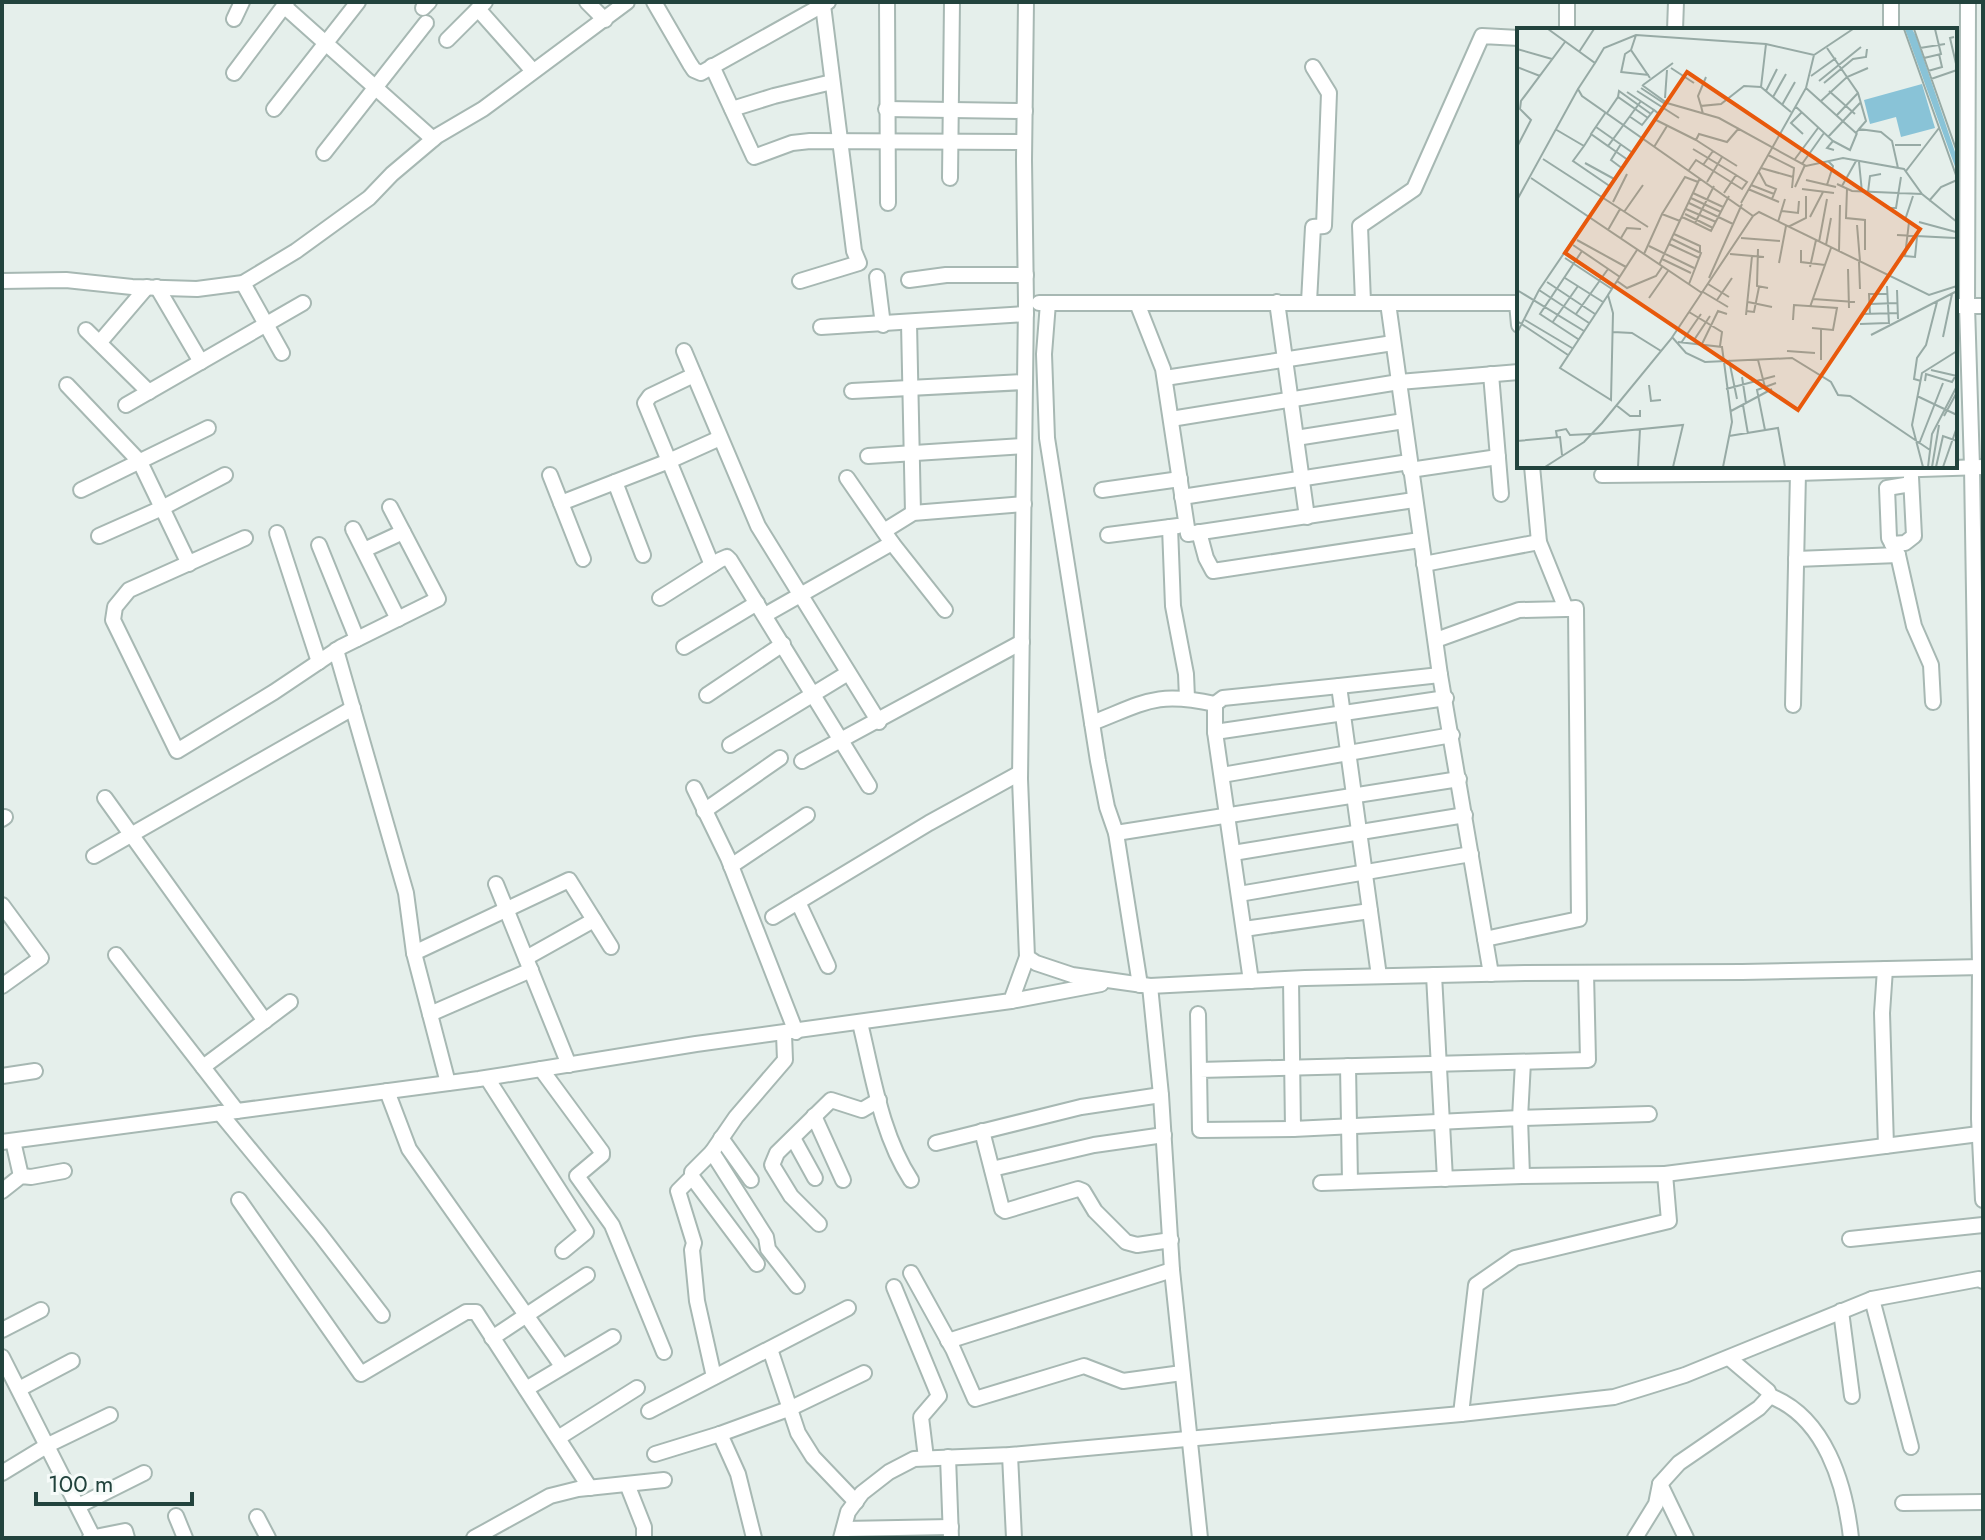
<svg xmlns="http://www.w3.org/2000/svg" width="1985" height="1540" font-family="Jost,sans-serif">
<rect width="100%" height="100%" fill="#e5efeb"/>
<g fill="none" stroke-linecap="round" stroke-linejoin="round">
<g stroke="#a7b8b3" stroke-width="18">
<g id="minor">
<path d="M587,2L605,20"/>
<path d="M654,2L690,64L694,70L701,73L828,2"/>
<path d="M887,2L888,203"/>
<path d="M1026,2L1024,160L1026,303L1020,779L1027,957L1036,963L1072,975L1150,986L1305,978L1525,973L1742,972L1983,967"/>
<path d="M1968,2L1967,306L1972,467L1980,967L1979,1119L1983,1200"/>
<path d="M284,6L433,139"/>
<path d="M423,8L429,2"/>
<path d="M478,9L533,71"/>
<path d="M234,19L242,2"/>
<path d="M1567,30V2"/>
<path d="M1675,30L1676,2"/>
<path d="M1891,30V2"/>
<path d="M447,40L485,2"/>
<path d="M712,66L754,157L792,143L810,141L1024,142"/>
<path d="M234,73L287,2"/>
<path d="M274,109L358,2"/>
<path d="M732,109L774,96L832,82"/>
<path d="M886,109L1025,111"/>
<path d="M324,153L426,23"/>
<path d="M950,178L952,2"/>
<path d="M877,277L883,325"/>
<path d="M909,280L946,275H1026"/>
<path d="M2,281L66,280L132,287L197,289L243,283L296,251L369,198L392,174L437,136L483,109L627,2"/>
<path d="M800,281L859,263L854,251L823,5"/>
<path d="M243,283L282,353"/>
<path d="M157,287L201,362"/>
<path d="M1277,302L1307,517"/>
<path d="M1309,302L1313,227L1324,226L1329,93L1313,67"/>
<path d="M1363,302L1360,226L1414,189L1482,36L1519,38"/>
<path d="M1039,303H1519"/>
<path d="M1048,303L1044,354L1047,438L1098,761L1107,807L1116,833L1140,985"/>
<path d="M1137,303L1163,369L1188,534L1414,500"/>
<path d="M1388,303L1440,675L1491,974"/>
<path d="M1517,303L1519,325"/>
<path d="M1955,306H1983"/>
<path d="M909,323L913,513"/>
<path d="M821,327L1026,314"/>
<path d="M86,330L149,392"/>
<path d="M100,342L147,287"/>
<path d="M684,351L758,526L879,722"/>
<path d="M1491,374L1501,494"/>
<path d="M694,375L650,396L645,403L712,565"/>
<path d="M1165,378L1393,343"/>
<path d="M67,385L140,462L189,564"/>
<path d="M852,391L1025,382"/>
<path d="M126,405L303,303"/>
<path d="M1171,419L1399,382L1519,372"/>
<path d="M1296,438L1404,421"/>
<path d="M868,456L1024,446"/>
<path d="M1410,470L1498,457"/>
<path d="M550,475L583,559"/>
<path d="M1602,475L1798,473L1983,467"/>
<path d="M847,478L892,543L945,610"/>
<path d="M615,482L643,555"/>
<path d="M1911,484L1887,488L1889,538L1898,555L1914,626L1931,665L1933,702"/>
<path d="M81,490L208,428"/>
<path d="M1102,490L1180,479"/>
<path d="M1182,497L1409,462"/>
<path d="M561,503L669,461L720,438"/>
<path d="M1170,527L1173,606L1186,674L1187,698"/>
<path d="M353,529L398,619"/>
<path d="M884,531L913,513L1024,504"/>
<path d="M1199,532L1206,558L1213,571L1420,540"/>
<path d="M277,533L319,662"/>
<path d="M1108,535L1178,526"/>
<path d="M99,536L162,508L225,475"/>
<path d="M245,538L129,590L115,607L113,620L177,751L274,692L341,647L438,599L390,507"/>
<path d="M1892,544L1905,543L1914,536L1911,477"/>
<path d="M319,545L357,639"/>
<path d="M364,550L403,532"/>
<path d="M1796,559L1898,555"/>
<path d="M1424,564L1539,542"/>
<path d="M660,598L720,560L727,557L730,560L869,786"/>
<path d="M765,615L892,543"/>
<path d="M1436,640L1519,610L1566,609L1539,542L1532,466"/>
<path d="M684,647L757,603"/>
<path d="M336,650L406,893L414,953L448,1083"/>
<path d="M707,695L783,644"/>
<path d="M1793,705L1798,473"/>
<path d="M1092,723C1146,702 1156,691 1215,704"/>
<path d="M1215,732L1446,698"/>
<path d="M730,745L848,673"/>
<path d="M802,761L1022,642"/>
<path d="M1222,775L1452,735"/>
<path d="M694,788L728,858L796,1032"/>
<path d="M105,798L265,1021"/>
<path d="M704,811L780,758"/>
<path d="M2,819L5,817"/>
<path d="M1116,833L1459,779"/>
<path d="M1233,853L1465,815"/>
<path d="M94,856L353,708"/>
<path d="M731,866L807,815"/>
<path d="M496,884L569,1065"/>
<path d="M1239,894L1471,854"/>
<path d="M798,902L828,966"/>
<path d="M2,905L41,958L2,986"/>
<path d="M773,917L929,823L1020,773"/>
<path d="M1244,929L1370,911"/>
<path d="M1485,939L1579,919L1576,608L1566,609"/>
<path d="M414,953L569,880L611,947"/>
<path d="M116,955L237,1111"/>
<path d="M526,958L594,920"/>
<path d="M1885,969L1882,1013L1886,1146"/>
<path d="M1434,975L1445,1179"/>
<path d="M1379,976L1339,686L1440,675"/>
<path d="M1291,979L1293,1129L1520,1118L1522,1176L1321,1183"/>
<path d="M1251,981L1215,732V704L1223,698L1339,686"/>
<path d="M1150,986L1161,1095L1172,1270L1200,1538"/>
<path d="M1011,1001L1101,984"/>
<path d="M430,1014L531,970"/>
<path d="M1198,1014L1199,1070"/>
<path d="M860,1023C873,1076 881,1134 911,1180"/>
<path d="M784,1034L785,1060L736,1117L712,1152L766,1237L768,1249L797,1286"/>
<path d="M1523,1062L1520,1118L1649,1114"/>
<path d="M1348,1066L1350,1182"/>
<path d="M203,1067L290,1002"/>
<path d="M541,1069L602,1152V1155L577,1176L612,1225L664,1352"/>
<path d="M2,1076L35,1071"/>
<path d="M487,1078L586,1232L563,1251"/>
<path d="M387,1091L409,1149L562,1366"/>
<path d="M220,1113L319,1233L382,1315"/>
<path d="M814,1116L843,1180"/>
<path d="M1293,1129L1200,1130L1199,1070L1588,1060L1586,973"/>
<path d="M982,1131L1002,1209L1005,1211L1078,1189L1083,1191L1095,1211L1126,1242L1137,1245L1171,1240"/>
<path d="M721,1138L751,1180"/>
<path d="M793,1138L815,1178"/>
<path d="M13,1141L21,1176"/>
<path d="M2,1142L479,1079L696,1044L1011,1001L1027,957"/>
<path d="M936,1143L1081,1107L1161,1095"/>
<path d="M712,1152L692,1172V1177L757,1264"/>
<path d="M992,1169L1094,1145L1164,1135"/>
<path d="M1665,1174L1979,1134"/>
<path d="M692,1177L678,1191L694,1243L692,1250L697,1301L714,1377"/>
<path d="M2,1191L21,1176L31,1177L64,1171"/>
<path d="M239,1200L361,1374L466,1312H476L590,1488"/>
<path d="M819,1224L791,1196L772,1165L777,1153L831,1100L862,1110L879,1100"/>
<path d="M1850,1239L1983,1225"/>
<path d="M911,1273L953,1349L975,1399L1084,1366L1123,1381L1182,1373"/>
<path d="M894,1287L939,1396L921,1417L926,1458"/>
<path d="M1872,1299L1911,1447"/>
<path d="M1841,1311L1852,1396"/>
<path d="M2,1330L41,1310"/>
<path d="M492,1338L587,1275"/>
<path d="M948,1341L1172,1270"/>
<path d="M770,1349L798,1433L813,1457L856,1502"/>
<path d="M2,1357L93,1537"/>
<path d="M19,1389L72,1361"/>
<path d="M526,1389L613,1337"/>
<path d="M1770,1396C1825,1417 1845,1484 1851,1538"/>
<path d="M649,1411L848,1308"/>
<path d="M1461,1414L1476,1285L1515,1258L1669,1221L1665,1174L1522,1176"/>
<path d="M720,1434L738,1474L754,1538"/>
<path d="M558,1438L637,1388"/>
<path d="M655,1454L720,1434L791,1408L864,1373"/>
<path d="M1010,1455L1014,1538"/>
<path d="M948,1457L951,1538"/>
<path d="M2,1473L48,1445L110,1415"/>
<path d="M627,1484L644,1527V1538"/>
<path d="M1660,1484L1686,1538"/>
<path d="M1903,1503L1983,1502"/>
<path d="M78,1506L144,1473"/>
<path d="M176,1516L185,1538"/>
<path d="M257,1517L268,1538"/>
<path d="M844,1529L951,1527"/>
<path d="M90,1538L125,1531L127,1538"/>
<path d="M474,1538L550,1496L578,1489L664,1480"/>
<path d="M841,1538L848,1512L862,1493L889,1472L914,1459L1010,1455L1461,1414L1614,1397L1685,1375L1872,1299L1979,1279L1983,1281"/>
<path d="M1635,1538L1656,1504L1660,1484L1679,1463L1759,1408L1770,1396L1768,1391L1729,1358"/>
</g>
</g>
<use href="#minor" stroke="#fff" stroke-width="14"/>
</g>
<g transform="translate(1517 28)">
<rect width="440" height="440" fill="#e5efeb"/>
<path d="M388,1H395L399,8L440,130V144ZM405,56L418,100L384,109L379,89L353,96L347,72Z" fill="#89c3d7"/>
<path fill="none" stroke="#97aaa5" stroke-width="2" d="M31,1L78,35L87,20L119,7L249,16L297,27L336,1M387,1L440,150M397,1L440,124M119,7L114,22L133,50M437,9L433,10L440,40M310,20L341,65L349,93L342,101L364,104L375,113L381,140M403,20L428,16M0,21L35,31M62,24L77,1M407,30L424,26L418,1M0,39L23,48M154,40L177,55M411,43L425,39L422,26M104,44L132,47M104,45L108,26L114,22M294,48L319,30M414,51L440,42M302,53L344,19M307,55L336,31L349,29L350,21M125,57L150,75L202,90L289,138L326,130L387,141L405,166L440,194M126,57L156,35M244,59L249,16M124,60L148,76M289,60L339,105L342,101M120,63L162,90M249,63L260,41M312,63L338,86M110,64L137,82M101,69L102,63L134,86M256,69L269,46M148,70L150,42M304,73L330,49L351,40M265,77L278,54M184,78L181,68L189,49M278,78L316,113L310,120L317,122M89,84L74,106L91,118L124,73M285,84L274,95L286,106M90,85L101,69L131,90M186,86L184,78L204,76L227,58L244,59L274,84M320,87L341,65M112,88L125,97L137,82L142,86M139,92L179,112M79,99L116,125M38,101L67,118L74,107M311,109L343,75M316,113L333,122L340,105M104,116L94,132L106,141M378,117H404M67,118L56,133L94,159M91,118L111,132M0,119L14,92L3,81L4,73L48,14M137,119L150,98M176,121L191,130L186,137M196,123L179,112L182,106L210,114L222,100M251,127L277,140L275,160M26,131L131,199M278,131L301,100M342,134L345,164M68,135L99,152M285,136L307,105M244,140L276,149M172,142L179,132L225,161L230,154L219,147M389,143L422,100M242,144L249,157L259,161L255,171M14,150L185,265M289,152L319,159M190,154L205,129M320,156L335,163L405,166M234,157L257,166M310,157L316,138L311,133M325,158L339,133M278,159L288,137M231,161L262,174M285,161L317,165M330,161L329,190L348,192V222M351,164L353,148L364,146M176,165L206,179M207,165L219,147L191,130L196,123L220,138M174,170L204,184M0,172L61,61M412,173L424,159L440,152M96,174L110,146M172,175L216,196M224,175L289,60L297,27M372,180H379L384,149M169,181L199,194M265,183L281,185L282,173M107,184L126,157M145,186L168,149L181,154M168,186L196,200M236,188L242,184L412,267L440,258M165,189L178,195L197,158M293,189L306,164M261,194L268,171M392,194L388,228L398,229L400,209M402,194L439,204M178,195L194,203L212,168M396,196L388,192L396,168M340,197L343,233M271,199L289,190V168M91,202L103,181M157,206L183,218V224M380,207L438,210M104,210L110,200L124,201M224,210L263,213M155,211L184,225L172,256M60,212L109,239M302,214L310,171M152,216L182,230M56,217L103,249M309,217L314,190M132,218L177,240M241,221L240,258L251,260M284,222V234L308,237M322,223L323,177M127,226L145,186L163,193M213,226L247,229M48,230L95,261M145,231L174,245M342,234L343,261M262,235L269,198M142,237L183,150M293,239L299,212M331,241L332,280M48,250L86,274M192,250L225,176M100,253L110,260L139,248L145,239M30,254L78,286M191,256L212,269M370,258L372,296M0,262L67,303M22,262L72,295M380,262L381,291M186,264L211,279M91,267L43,340L94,372L96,285L91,267L120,222M132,270L151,243M296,271L338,274M200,272L215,250M231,274L255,279M353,276L380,275M293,279L314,220M229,283L237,284L242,259M172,284L205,304L203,318M59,286L91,241M345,286L381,285M353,286L352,266H370M229,287L235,228M8,292L55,320M276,292L277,277L320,280L316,302L295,300M0,293L51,327M35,295L61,258M343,296L371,295M160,301L177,312L193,288M304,301V332M96,304L115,305L144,323M0,305L22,262L149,75M354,307L440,263M155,309L169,325L188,334L275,330L314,354L321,367L333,368L413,422M426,309L435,266M61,311L23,286L65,223M161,314L205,319L215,394L206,439M164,315L184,286M185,316L201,283L210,286M270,323L298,325M212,332L220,371M241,332L248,359M414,342L440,348M225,349L229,375M404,353L397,351L400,330L409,317L420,274M408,353L409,346L435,354L439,347M132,357L134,373L144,372M209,361L258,348M400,368L440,387M99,377L113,388H123V382M226,377L231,406M214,383L255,361M427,388L440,364M248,402L240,362L259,355M75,406L166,397L156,439M212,408L261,400L268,439M40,409L39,403L49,401L53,407L74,406M0,413L43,409L45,427M402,416L426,355M28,439L67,414L85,395L154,311L236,188L65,68L61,61L78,35M121,439L123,401M406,439L395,397L405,345L440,323M411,439L415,406L440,358M415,439L422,397M419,439L426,408L440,413M426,439L440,399"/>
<path fill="#e8590c" fill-opacity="0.15" stroke="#e8590c" stroke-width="4" d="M170,44L403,201L281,382L48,225Z"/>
<rect width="440" height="440" fill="none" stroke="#22433d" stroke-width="4"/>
</g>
<rect width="1985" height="1540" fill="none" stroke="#22433d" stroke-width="8"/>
<path d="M36 1492v12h156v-12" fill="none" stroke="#22433d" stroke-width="4"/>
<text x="48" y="1492" font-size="24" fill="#22433d" stroke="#f6fbf9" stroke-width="6" paint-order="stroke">100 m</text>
</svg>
